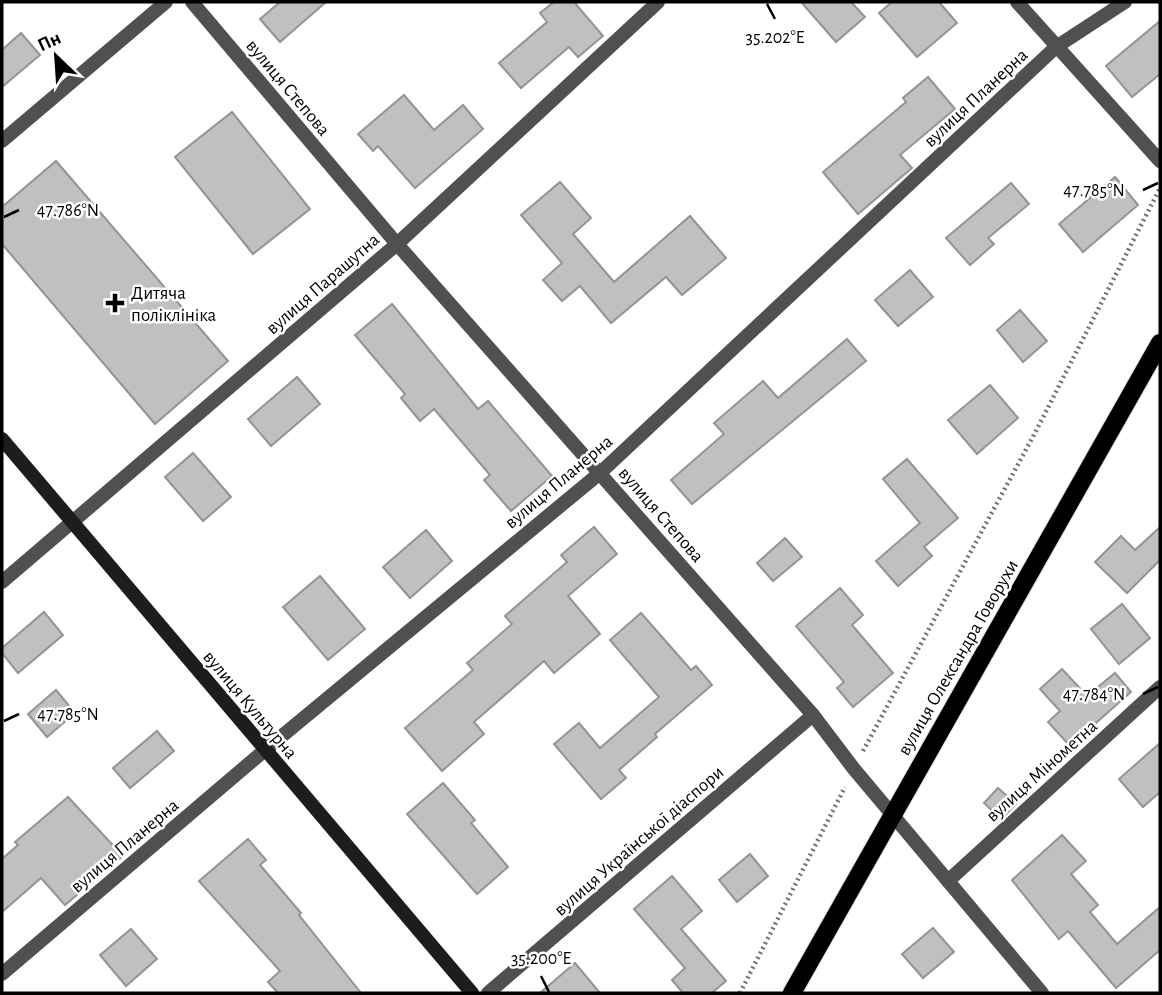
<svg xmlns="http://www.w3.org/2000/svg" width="1162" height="995" font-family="'Alegreya Sans',sans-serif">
<rect width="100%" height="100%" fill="#fff"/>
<g fill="#c0c0c0" stroke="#949494" stroke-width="2">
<path d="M280,2H326L280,42L260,19Z"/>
<path d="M554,2H574L603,36L578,57L569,47L521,88L499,63L547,22L540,13Z"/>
<path d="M801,2H851L865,17L836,42Z"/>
<path d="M892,2H939L957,23L917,57L879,13Z"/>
<path d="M1160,21V74L1132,97L1106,66Z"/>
<path d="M21,33L40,55L2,87V50Z"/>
<path d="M928,77L955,109L900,155L912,168L858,214L823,172L906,102L903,98Z"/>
<path d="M404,95L434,130L463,105L483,129L415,188L378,146L373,151L358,134Z"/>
<path d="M232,112L310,209L253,254L175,157Z"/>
<path d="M56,161L228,361L155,424L2,244V207Z"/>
<path d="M1115,177L1138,205L1083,252L1059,224Z"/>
<path d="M560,182L591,218L573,234L614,282L690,216L726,258L682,295L666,277L611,323L580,286L562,301L543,280L562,263L521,215Z"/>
<path d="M1011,183L1029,204L988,238L994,244L970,265L946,238Z"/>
<path d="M910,270L933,297L898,326L875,300Z"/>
<path d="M392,304L478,409L488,401L552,476L511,511L484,480L490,475L434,409L420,421L401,398L405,394L355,335Z"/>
<path d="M1020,310L1047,341L1023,362L997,330Z"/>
<path d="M847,339L866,361L692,504L671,480L724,434L714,423L763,381L778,398Z"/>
<path d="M297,377L320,404L271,446L248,419Z"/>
<path d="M990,385L1018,418L977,454L948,420Z"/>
<path d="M193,453L231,497L203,521L165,477Z"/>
<path d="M907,459L958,518L924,547L932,556L898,586L876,561L920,523L883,479Z"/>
<path d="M594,527L617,554L568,596L600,634L554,673L544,661L474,722L484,734L442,771L405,728L473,670L467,663L512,624L505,616L567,562L561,555Z"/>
<path d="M1160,527V560L1127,593L1095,562L1121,536L1135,550Z"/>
<path d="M426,530L452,561L410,598L383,567Z"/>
<path d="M785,538L802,557L773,581L757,563Z"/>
<path d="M320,576L365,629L328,660L283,607Z"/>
<path d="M840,588L863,615L852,625L893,673L853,707L837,688L844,682L796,626Z"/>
<path d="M1122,604L1150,638L1119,664L1091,629Z"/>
<path d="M44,612L63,635L18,673L2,653V648Z"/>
<path d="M641,613L691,670L696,666L712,685L655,734L657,737L619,770L626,778L601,799L554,744L579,723L600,748L659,697L610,640Z"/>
<path d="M1062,669L1087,696L1115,673L1131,692L1070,746L1048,722L1060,711L1040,689Z"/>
<path d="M56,690L75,713L47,737L28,714Z"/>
<path d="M157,731L174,751L130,788L113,768Z"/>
<path d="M1160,743V792L1143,807L1119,779Z"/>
<path d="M443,783L475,820L471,823L508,867L477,894L407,814Z"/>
<path d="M998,788L1016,804L1001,819L984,803Z"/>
<path d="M68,797L123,856L65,905L41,878L2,912V859L18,845L15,842Z"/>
<path d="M1062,835L1086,861L1071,874L1098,905L1090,912L1117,944L1160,907V950L1116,988L1068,931L1059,939L1012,880Z"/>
<path d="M248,839L266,860L260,865L301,913L299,915L361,993H278L268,982L280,971L199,881Z"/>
<path d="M750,854L768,876L737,902L719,880Z"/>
<path d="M672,876L702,911L681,929L726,981L712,993H683L672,980L685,968L634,909Z"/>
<path d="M933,928L954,952L923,978L902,954Z"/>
<path d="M131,929L157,959L126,986L100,955Z"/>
<path d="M575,963L600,993H540Z"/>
</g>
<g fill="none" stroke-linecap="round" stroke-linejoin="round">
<g stroke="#dbdbdb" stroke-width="20">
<path id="primary" d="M792,993L1160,343"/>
</g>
<g stroke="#727272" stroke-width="4.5" stroke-dasharray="2 3.5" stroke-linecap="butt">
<path d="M863,751L1036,431L1160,188"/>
<path d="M740,993L845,787"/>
</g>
<g stroke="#505050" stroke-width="14">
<path d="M192,2L397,244L813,715L854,769L1042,993"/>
<path d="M1017,2L1160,161"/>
<path d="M2,141L166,2"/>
<path d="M2,582L397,244L658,2"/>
<path d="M948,881L1160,687"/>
<path d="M2,974L265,750L600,473L1056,47L1125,2"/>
<path d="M488,993L813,715"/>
</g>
<path stroke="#1d1d1d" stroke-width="14" d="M2,439L472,993"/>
<use href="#primary" stroke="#000" stroke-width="18"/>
</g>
<path fill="none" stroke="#000" stroke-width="2.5" d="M767,4L775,19M1143,190L1158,183M4,217L19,210M1143,694L1158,687M4,721L19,714M541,976L549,992"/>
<path fill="#000" stroke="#fff" stroke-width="2.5" d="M111.5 292.5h7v7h7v7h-7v7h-7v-7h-7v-7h7z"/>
<g text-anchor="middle" stroke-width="5" stroke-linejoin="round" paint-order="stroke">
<g font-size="19" fill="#000" stroke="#fff">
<text transform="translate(289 87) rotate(50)" y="7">вулиця Степова</text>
<text transform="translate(975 97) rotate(-43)" y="7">вулиця Планерна</text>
<text transform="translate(322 283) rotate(-41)" y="7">вулиця Парашутна</text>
<text transform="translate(558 481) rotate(-40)" y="7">вулиця Планерна</text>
<text transform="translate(662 514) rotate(49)" y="7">вулиця Степова</text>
<text transform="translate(957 657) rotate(-60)" y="7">вулиця Олександра Говорухи</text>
<text transform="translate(251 704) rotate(50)" y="7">вулиця Культурна</text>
<text transform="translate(1041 770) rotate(-42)" y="7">вулиця Мінометна</text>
<text transform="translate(638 840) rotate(-41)" y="7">вулиця Української діаспори</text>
<text transform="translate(124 845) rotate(-40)" y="7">вулиця Планерна</text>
</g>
<g font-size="19" fill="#000" stroke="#fff" text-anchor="start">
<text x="131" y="299">Дитяча<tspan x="131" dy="22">поліклініка</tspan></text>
</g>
</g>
<g font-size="18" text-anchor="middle" fill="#000" stroke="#fff" stroke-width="5" stroke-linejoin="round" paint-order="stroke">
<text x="775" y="43">35.202°E</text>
<text x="1094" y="196">47.785°N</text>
<text x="68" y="216">47.786°N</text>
<text x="1094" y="700">47.784°N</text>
<text x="68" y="720">47.785°N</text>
<text x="541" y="964">35.200°E</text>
</g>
<rect width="1162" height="995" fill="none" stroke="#000000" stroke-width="7"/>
<g transform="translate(56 56) rotate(335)" stroke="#ffffff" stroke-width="5" paint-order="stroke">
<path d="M0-5L12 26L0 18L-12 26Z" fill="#000000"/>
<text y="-10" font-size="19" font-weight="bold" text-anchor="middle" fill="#000000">Пн</text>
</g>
</svg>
